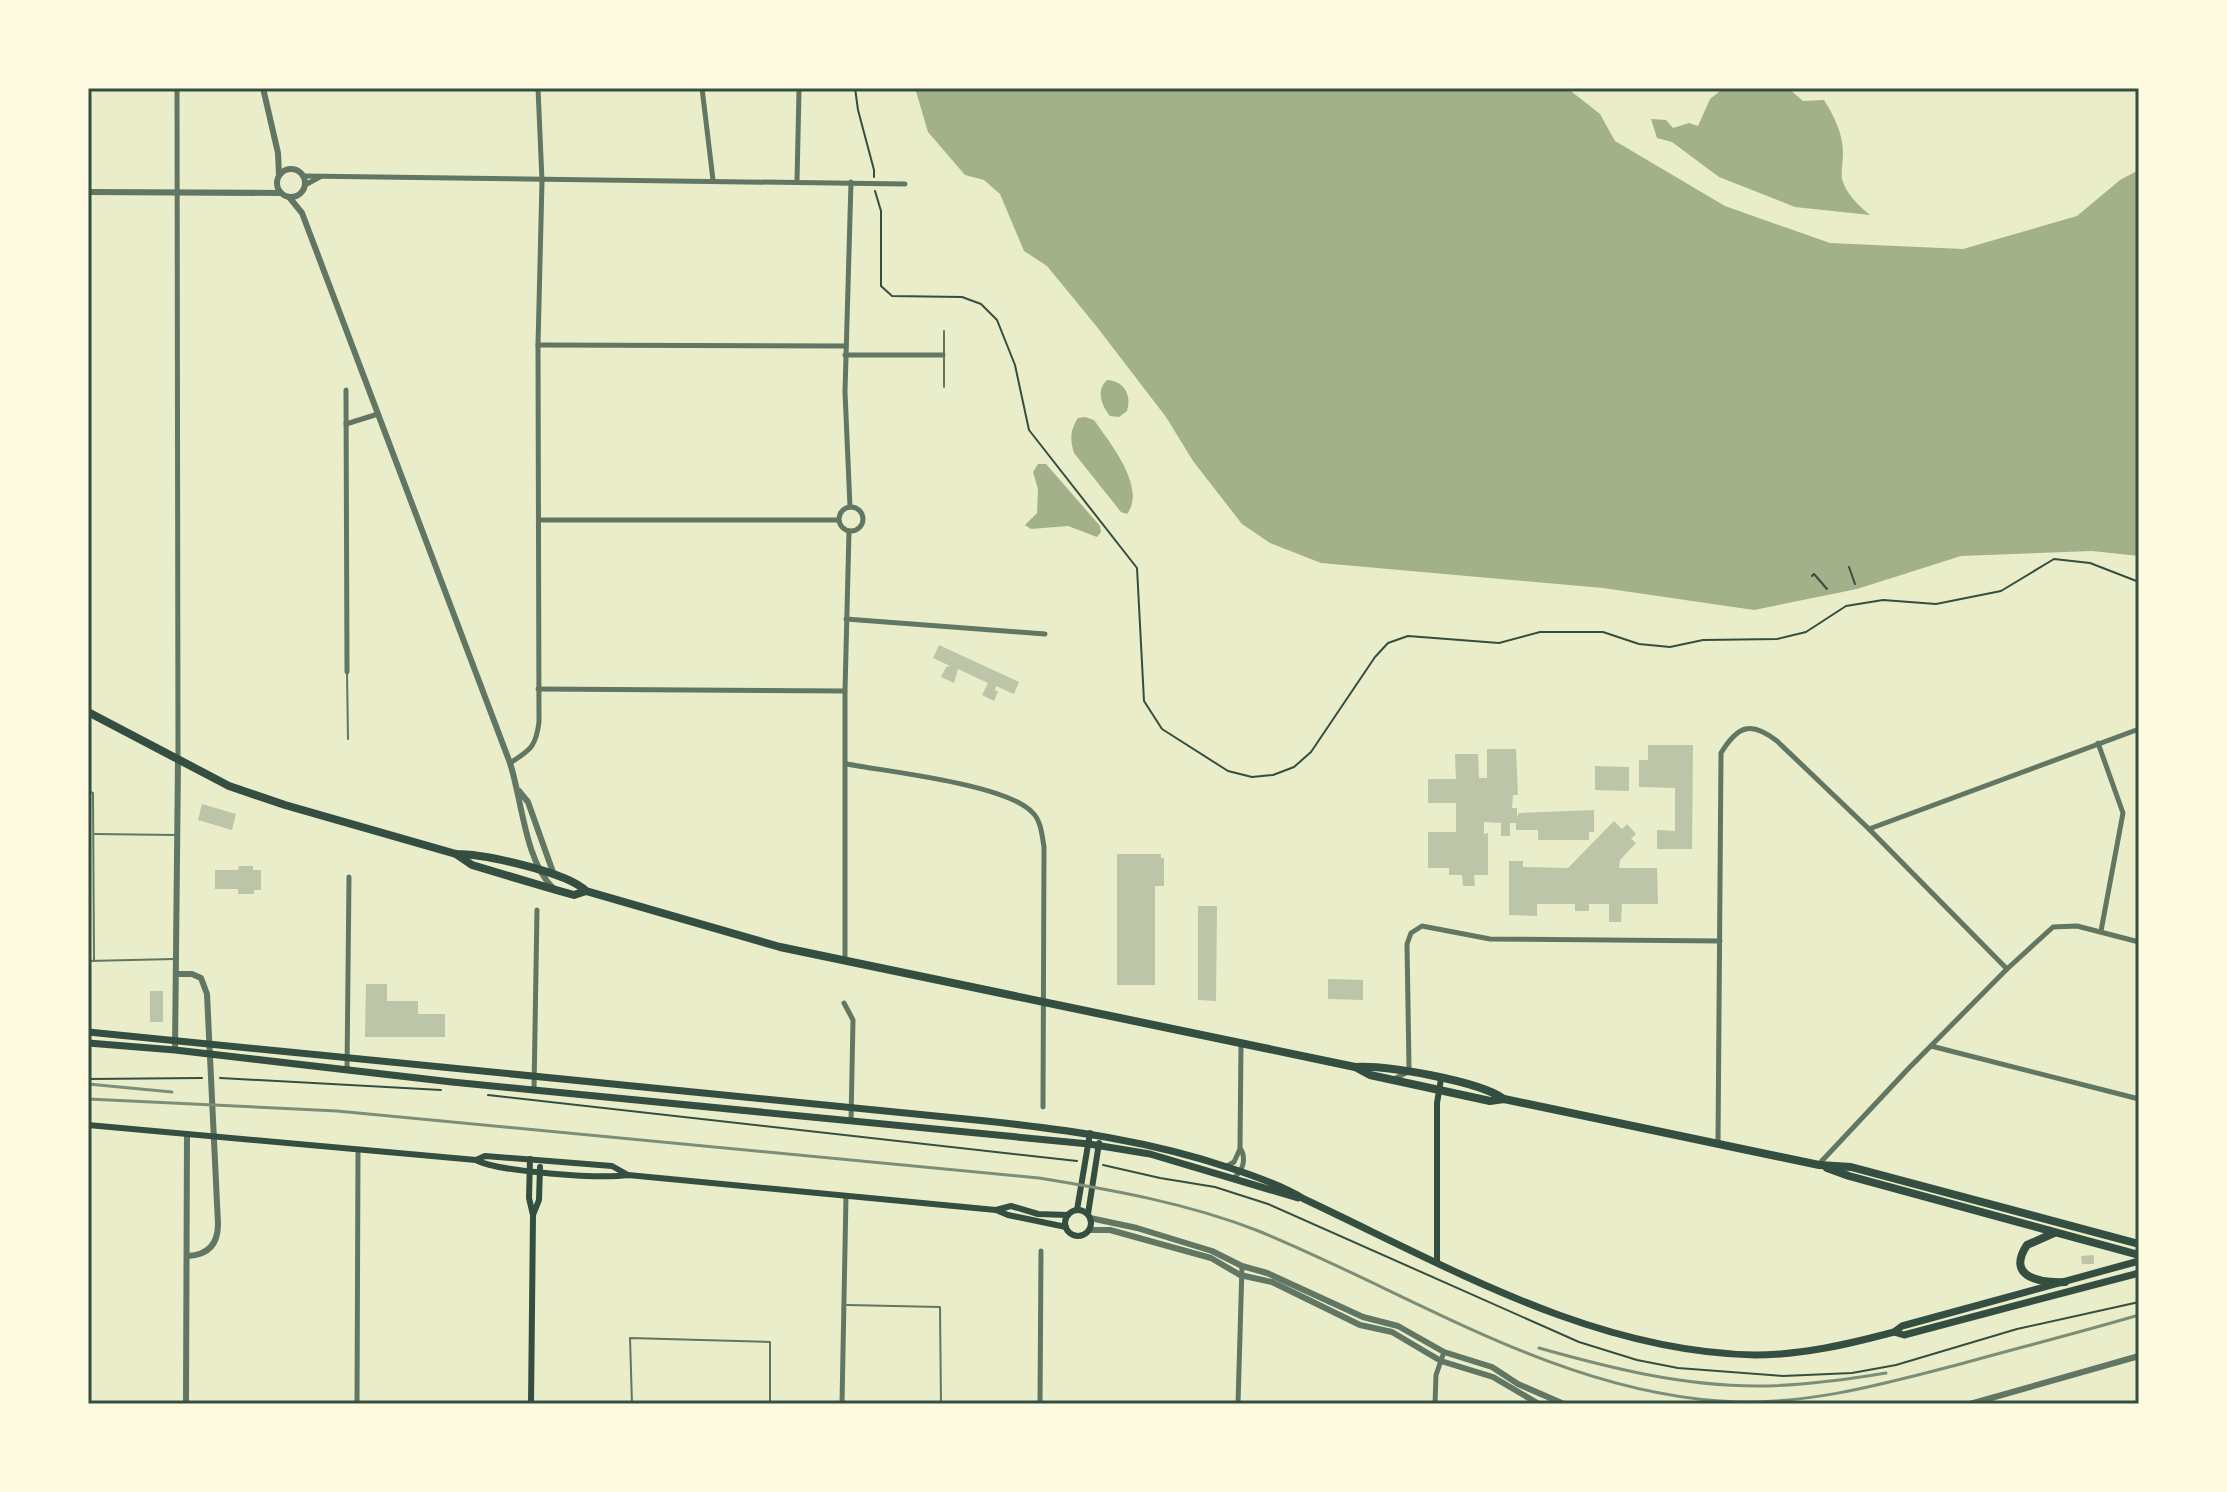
<svg xmlns="http://www.w3.org/2000/svg" width="2227" height="1492" font-family="'Fira Sans',sans-serif">
<rect width="100%" height="100%" fill="#e9edc9"/>
<g fill="#a3b18a">
<path d="M915,88H1567L1600,114L1615,141L1725,206L1830,243L1963,249L2077,216L2120,180L2139,170V556L2092,551L1961,556L1857,589L1754,610L1603,588L1321,563L1270,543L1242,524L1193,461L1166,417L1097,327L1047,266L1024,251L1000,194L984,180L965,175L928,132Z"/>
<path d="M1724,88H1788L1803,101L1824,100C1834,116 1843,134 1843,153C1843,161 1841,172 1842,179C1846,194 1859,206 1870,215L1795,207L1719,177L1672,142L1657,138L1651,119L1666,120L1673,128L1689,123L1698,126L1710,99Z"/>
<path d="M1107,380C1124,381 1132,395 1127,411L1119,417L1110,416C1101,405 1096,390 1107,380Z"/>
<path d="M1085,417L1094,420C1110,443 1147,488 1127,514L1121,512L1074,453C1070,440 1070,430 1078,418Z"/>
<path d="M1038,464H1046L1100,526L1101,532L1097,537L1068,526L1031,529L1025,525L1037,513L1038,489L1033,472Z"/>
</g>
<g fill="#bcc5a7">
<path d="M939,645L1019,682L1014,694L996,686L995,690L998,692L994,701L982,695L988,683L958,669L954,683L941,677L946,667L950,666L933,658Z"/>
<path d="M1648,745H1693L1692,849H1657V830L1675,831V788L1639,787V760H1648Z"/>
<path d="M1487,749H1516L1518,795H1513L1512,808H1517V817L1519,813L1594,810V832H1589V840H1538V830H1516V823H1510V836H1501V823L1484,822V834L1488,833V875H1474L1475,886H1463L1462,875H1449V868H1428V832H1456V803H1428V779H1456L1455,754H1478L1479,778H1487Z"/>
<path d="M1595,766L1629,767V791L1595,790Z"/>
<path d="M202,804L236,814L232,830L198,820Z"/>
<path d="M1614,821L1622,829L1627,824L1636,834L1631,839L1636,843L1620,860L1619,868H1657L1658,904H1622L1621,922H1609V904H1589V911H1575V904H1537V916L1509,915V861H1523V867L1568,868Z"/>
<path d="M1117,854H1161V858H1164V886H1155V985H1117Z"/>
<path d="M239,866H253V870H261V890H254V894H238V889H215V870H238Z"/>
<path d="M1198,906H1217L1216,1001L1198,1000Z"/>
<path d="M1328,979L1363,980V1000L1328,999Z"/>
<path d="M366,984H387V1001H418V1014H445V1037H365Z"/>
<rect x="150" y="991" width="13" height="31"/>
<path d="M2094,1255V1264H2082L2081,1256Z"/>
</g>
<g fill="none" stroke-linecap="round" stroke-linejoin="round">
<g stroke="#344e41" stroke-width="2">
<path d="M855,88L858,110L874,170V177"/>
<path d="M875,191L881,211V286L892,296L962,297L981,304L997,320L1015,365L1029,430L1137,568L1144,701L1162,729L1228,771L1252,777L1273,775L1294,767L1311,752L1375,657L1388,643L1408,636L1499,643L1540,632H1603L1639,644L1670,647L1703,640L1777,639L1806,632L1846,606L1883,600L1936,604L2001,591L2054,559L2090,563L2139,582"/>
<path d="M1849,567L1855,584"/>
<path d="M1812,576L1814,574L1827,589"/>
<path d="M220,1078L441,1090"/>
<path d="M88,1079L202,1078"/>
<path d="M488,1095L1077,1161"/>
<path d="M1103,1165L1160,1178L1215,1187L1268,1204L1579,1342L1637,1360L1678,1368L1783,1376L1852,1373L1896,1365L2017,1329L2139,1302"/>
</g>
<g stroke="#617663" stroke-width="2">
<path d="M944,387V331"/>
<path d="M347,672L348,739"/>
<path d="M88,791L93,793L94,961"/>
<path d="M95,834L176,835"/>
<path d="M88,961L174,959"/>
<path d="M847,1305L940,1307L941,1404"/>
<path d="M632,1404L630,1338L770,1342V1404"/>
</g>
<g stroke="#617663" stroke-width="5">
<path d="M177,88L178,759"/>
<path d="M702,88L713,180"/>
<path d="M303,176L905,184"/>
<path d="M797,181L799,91"/>
<path d="M305,185L320,177"/>
<path d="M538,345L846,346"/>
<path d="M845,355H943"/>
<path d="M346,390L347,672"/>
<path d="M346,424L378,414"/>
<circle cx="851" cy="519" r="12"/>
<path d="M850,507L845,392L851,182"/>
<path d="M539,520H838"/>
<path d="M846,619L1045,634"/>
<path d="M538,689L845,691"/>
<path d="M2098,743L2123,813L2101,931"/>
<path d="M510,763C530,750 536,747 539,722L538,345L542,181L538,88"/>
<path d="M847,764C889,772 1005,784 1032,812C1041,820 1042,835 1044,847L1043,1107"/>
<path d="M1869,829L2139,729"/>
<path d="M845,961V691L849,531"/>
<path d="M844,1003L853,1020L851,1121"/>
<path d="M1931,1046L2139,1099"/>
<path d="M347,1070L349,877"/>
<path d="M1394,1079L1406,1073L1409,1067L1407,944L1411,933L1422,926L1490,939L1720,941"/>
<path d="M534,1090L537,910"/>
<path d="M1718,1143L1721,753C1738,725 1751,721 1777,741L1869,829L2007,969"/>
<path d="M1819,1164L1908,1069L2007,969L2053,927L2077,926L2139,942"/>
<path d="M1227,1166L1234,1162L1240,1149"/>
<path d="M1233,1178C1243,1172 1247,1158 1240,1148L1241,1044"/>
<path d="M357,1404L358,1151"/>
<path d="M842,1404L846,1196"/>
<path d="M1040,1404L1041,1251"/>
<path d="M1238,1404L1242,1266"/>
<path d="M1435,1404L1436,1375L1444,1352"/>
</g>
<g stroke="#617663" stroke-width="6">
<path d="M263,88L278,153L279,175"/>
<circle cx="291" cy="183" r="14"/>
<path d="M88,192L280,193"/>
<path d="M289,197L302,213L510,763C522,800 525,861 553,888"/>
<path d="M519,791L528,802L554,875"/>
<path d="M176,974H192L201,978L207,994L218,1224C218,1244 208,1255 188,1256"/>
<path d="M175,1050L178,761"/>
<path d="M1090,1218L1137,1228L1212,1251L1242,1266L1267,1273L1363,1317L1398,1326L1444,1352L1492,1367L1518,1384L1564,1404"/>
<path d="M1089,1230H1110L1211,1258L1240,1275L1272,1282L1360,1325L1392,1332L1441,1361L1493,1377L1539,1404"/>
<path d="M186,1404L187,1134"/>
<path d="M1970,1404L2139,1356"/>
</g>
<g stroke="#344e41" stroke-width="6">
<path d="M88,1125L476,1160C498,1172 601,1179 628,1175L996,1210L1008,1215L1066,1227"/>
<path d="M530,1159L529,1198L533,1215L531,1404"/>
<path d="M476,1160L485,1156L612,1166L628,1175"/>
<circle cx="1078" cy="1223" r="13"/>
<path d="M996,1210L1011,1206L1038,1214L1068,1215"/>
<path d="M1077,1210L1090,1133"/>
<path d="M1088,1214L1099,1143"/>
<path d="M533,1215L539,1200L540,1167"/>
<path d="M1437,1262V1103L1441,1079"/>
</g>
<g stroke="#344e41" stroke-width="7">
<path d="M88,1032L986,1121C1070,1130 1150,1141 1230,1168C1255,1176 1281,1185 1304,1199C1447,1266 1593,1352 1755,1355C1802,1355 1849,1344 1894,1332L1902,1326L2139,1261"/>
<path d="M88,1043L175,1050L452,1082L1089,1144L1150,1154L1298,1198"/>
<path d="M1894,1332L1904,1335L2139,1273"/>
</g>
<g stroke="#344e41" stroke-width="8">
<path d="M88,712L229,786L285,805L456,854C484,854 567,872 586,891L780,947L1355,1067C1387,1065 1479,1081 1504,1099"/>
<path d="M456,854L472,865L556,890L574,895L586,891"/>
<path d="M1357,1068L1370,1075L1490,1101L1504,1099L1819,1165L1851,1167L2139,1244"/>
<path d="M1827,1168L1849,1176L2139,1255"/>
<path d="M2054,1233L2027,1245C2005,1278 2042,1283 2065,1282"/>
</g>
<g stroke="#7c8e77" stroke-width="3">
<path d="M88,1084L172,1092"/>
<path d="M88,1099L337,1111L1039,1178C1113,1190 1186,1203 1256,1230C1409,1292 1552,1389 1720,1401C1803,1407 1884,1384 1964,1363C2022,1347 2081,1332 2139,1315"/>
<path d="M1539,1348C1610,1368 1682,1386 1757,1386C1800,1386 1844,1380 1886,1373"/>
</g>
</g>
<rect width="2227" height="1492" fill="none" stroke="#fefae0" stroke-width="180"/>
<rect x="90" y="90" width="2047" height="1312" fill="none" stroke="#344e41" stroke-width="3"/>
</svg>
